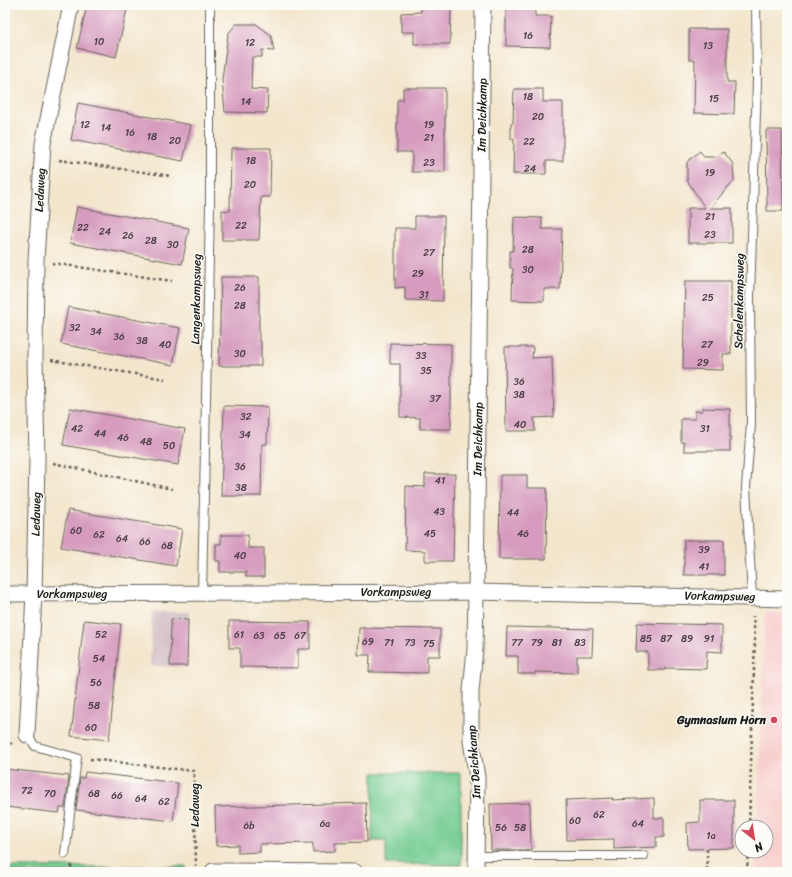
<svg xmlns="http://www.w3.org/2000/svg" width="792" height="877" font-family="Sriracha,sans-serif">
<rect width="100%" height="100%" fill="#fdfcf7"/>
<filter id="ink" filterUnits="userSpaceOnUse"><feTurbulence type="fractalNoise" baseFrequency=".025" numOctaves="2"/><feDisplacementMap in="SourceGraphic" scale="8" xChannelSelector="R" yChannelSelector="G"/><feConvolveMatrix kernelMatrix="1 2 1 2 8 2 1 2 1" color-interpolation-filters="sRGB"/></filter>
<filter id="wash" filterUnits="userSpaceOnUse"><feTurbulence type="fractalNoise" baseFrequency=".012" numOctaves="4" result="noise"/><feDisplacementMap in="SourceGraphic" scale="16" xChannelSelector="R" yChannelSelector="G"/><feGaussianBlur stdDeviation="0.9" result="paint"/><feColorMatrix in="noise" values="0 0 0 0 0 0 0 0 0 0 0 0 0 0 0 0 0 1.4 0 .05"/><feComposite in="paint" operator="in"/></filter>
<g filter="url(#wash)">
<rect width="100%" height="100%" fill="#f3e6cd"/>
<path fill="#f7d0cf" d="M765,612L787,613V872H755L756,851H766V827H757Z"/>
<path fill="#d2bec5" d="M152,612H189L187,667L150,666Z"/>
<g fill="#74cc92" stroke="#487457">
<path d="M373,773H461V865L386,864V841H372Z"/>
<path d="M186,866V872H5V867Z"/>
</g>
<g id="blocks">
<g fill="#d69bbe">
<path d="M87,5H128L116,57L77,48Z"/>
<path d="M421,5H451L450,44H414V32H401V13L421,12Z"/>
<path d="M506,5H535V16H551L550,47L506,46Z"/>
<path d="M236,24H256L271,35L274,51L262,50V57H252L251,89L268,90L267,113L225,112L222,79L228,34Z"/>
<path d="M689,29H727V82H735L734,114L694,113L695,60H689Z"/>
<path d="M403,88H445V172H412V152H397V100H403Z"/>
<path d="M514,89H543V102H563V161H546V174H513L514,139H511V123H513Z"/>
<path d="M78,103L191,125L183,161L71,140Z"/>
<path d="M766,130H782L783,211H767Z"/>
<path d="M231,148H271L270,197H261L259,240H222V210L230,211Z"/>
<path d="M700,151L704,157H717L724,152L733,164L734,180L710,208H732V243H688V208H705L687,180V162Z"/>
<path d="M77,207L189,228L182,264L70,243Z"/>
<path d="M415,216H444L443,301L405,300V287L395,288V228H415Z"/>
<path d="M514,217L542,218V229H562L560,289H544V301L512,300L513,268H510V251H513Z"/>
<path d="M221,277H259V341H261V366H219Z"/>
<path d="M685,281H731V354H723V370L683,369Z"/>
<path d="M68,307L180,328L173,365L61,344Z"/>
<path d="M390,343L451,344V429H420V418L400,417V364H390Z"/>
<path d="M505,347H533L532,358L552,357L554,417L534,418L535,431H506Z"/>
<path d="M224,406L268,407L267,444H262L261,496H221Z"/>
<path d="M70,408L185,429L178,465L63,445Z"/>
<path d="M702,408L730,409V451H684V442H681V419H695V411H702Z"/>
<path d="M425,474H455L453,561H425V551L405,550L406,486L425,487Z"/>
<path d="M500,475H527V488H547L546,559H499Z"/>
<path d="M68,510L182,529L176,566L61,547Z"/>
<path d="M221,535H248V548H264V577H246V572H220V561H216V544H221Z"/>
<rect x="684" y="540" width="40" height="35"/>
<path d="M171,619L188,620L187,666H170Z"/>
<path d="M84,620L121,624L109,740L71,736Z"/>
<path d="M229,621L310,622V649H298V668L240,667V648H229Z"/>
<path d="M637,623L722,625V652L707,651L706,669L665,668V670H648V652H636Z"/>
<path d="M507,627L593,629L592,656H577V673L535,672V674H518V656H506Z"/>
<path d="M359,628L440,629V656H427V673L369,672L370,655H358Z"/>
<path d="M5,769L69,776L65,808H60L59,813L5,807Z"/>
<path d="M85,772L178,783L173,821L76,810L80,778H84Z"/>
<path d="M613,798L612,800L654,798V818H664V837H656V847L614,849V839L567,840L566,800Z"/>
<path d="M700,800H734V848L688,849L687,823L700,822Z"/>
<path d="M366,803L367,842L335,843V851L313,852V843L260,844V852L238,853V845L216,846L215,807Z"/>
<path d="M530,803L531,850H491L490,804Z"/>
</g>
</g>
</g>
<g filter="url(#ink)">
<use href="#blocks" fill-opacity="0" stroke="#67635a" stroke-width="1"/>
<g fill="none" stroke-linecap="round" stroke-linejoin="round">
<g stroke="#67635a" stroke-width="10">
<g id="service">
<path d="M202,594L210,205V5"/>
<path d="M752,597L746,487L751,424L750,297L757,81L756,5"/>
<path d="M27,735L35,746L77,758L65,854"/>
<path d="M477,856H644"/>
</g>
</g>
<g stroke="#67635a" stroke-width="17">
<g id="minor">
<path d="M5,594L476,592L787,599"/>
<path d="M27,735L34,594L37,460L35,357L36,260L43,144L71,5"/>
<path d="M213,871L355,872"/>
<path d="M476,872L477,777L471,741V691L475,649L476,592L483,5"/>
</g>
</g>
<g stroke="#67635a" stroke-width="2.5" stroke-dasharray="3 3" stroke-linecap="butt">
<path d="M59,160L171,176"/>
<path d="M52,263L172,281"/>
<path d="M51,360L165,379"/>
<path d="M53,463L172,489"/>
<path d="M5,747L12,743"/>
<path d="M90,759L194,771L196,866"/>
<path d="M749,827L755,637L753,616"/>
<path d="M707,849V872"/>
<path d="M71,865L72,872"/>
<path d="M741,872H747L748,851"/>
</g>
<use href="#service" stroke="#fff" stroke-width="8"/>
<use href="#minor" stroke="#fff" stroke-width="15"/>
</g>
</g>
<circle fill="#d1495b" stroke="#fdfcf7" stroke-width="1.5" cx="774" cy="720" r="4"/>
<g text-anchor="middle" stroke-width="3" stroke-linejoin="round" paint-order="stroke">
<g font-size="10" fill="#4a3c44">
<text x="528" y="39">16</text>
<text x="99" y="45">10</text>
<text x="250" y="46">12</text>
<text x="708" y="49">13</text>
<text x="528" y="100">18</text>
<text x="714" y="102">15</text>
<text x="246" y="105">14</text>
<text x="538" y="120">20</text>
<text x="85" y="128">12</text>
<text x="429" y="128">19</text>
<text x="106" y="131">14</text>
<text x="130" y="136">16</text>
<text x="152" y="140">18</text>
<text x="429" y="141">21</text>
<text x="175" y="144">20</text>
<text x="529" y="145">22</text>
<text x="251" y="164">18</text>
<text x="429" y="166">23</text>
<text x="530" y="172">24</text>
<text x="710" y="176">19</text>
<text x="250" y="188">20</text>
<text x="710" y="220">21</text>
<text x="241" y="229">22</text>
<text x="83" y="231">22</text>
<text x="105" y="235">24</text>
<text x="710" y="238">23</text>
<text x="128" y="239">26</text>
<text x="151" y="244">28</text>
<text x="173" y="248">30</text>
<text x="528" y="253">28</text>
<text x="429" y="256">27</text>
<text x="528" y="273">30</text>
<text x="418" y="277">29</text>
<text x="240" y="291">26</text>
<text x="424" y="298">31</text>
<text x="708" y="301">25</text>
<text x="240" y="309">28</text>
<text x="75" y="331">32</text>
<text x="96" y="335">34</text>
<text x="119" y="340">36</text>
<text x="142" y="344">38</text>
<text x="165" y="348">40</text>
<text x="707" y="348">27</text>
<text x="240" y="357">30</text>
<text x="421" y="359">33</text>
<text x="703" y="366">29</text>
<text x="426" y="374">35</text>
<text x="519" y="385">36</text>
<text x="519" y="398">38</text>
<text x="435" y="402">37</text>
<text x="246" y="420">32</text>
<text x="520" y="428">40</text>
<text x="77" y="432">42</text>
<text x="705" y="432">31</text>
<text x="100" y="437">44</text>
<text x="245" y="438">34</text>
<text x="123" y="441">46</text>
<text x="146" y="445">48</text>
<text x="169" y="449">50</text>
<text x="240" y="470">36</text>
<text x="440" y="484">41</text>
<text x="241" y="491">38</text>
<text x="439" y="515">43</text>
<text x="513" y="516">44</text>
<text x="76" y="534">60</text>
<text x="430" y="537">45</text>
<text x="523" y="537">46</text>
<text x="99" y="538">62</text>
<text x="122" y="542">64</text>
<text x="145" y="545">66</text>
<text x="167" y="549">68</text>
<text x="704" y="553">39</text>
<text x="240" y="559">40</text>
<text x="704" y="570">41</text>
<text x="101" y="638">52</text>
<text x="239" y="638">61</text>
<text x="259" y="639">63</text>
<text x="280" y="639">65</text>
<text x="300" y="639">67</text>
<text x="646" y="642">85</text>
<text x="666" y="642">87</text>
<text x="687" y="642">89</text>
<text x="709" y="642">91</text>
<text x="368" y="645">69</text>
<text x="389" y="646">71</text>
<text x="410" y="646">73</text>
<text x="517" y="646">77</text>
<text x="537" y="646">79</text>
<text x="557" y="646">81</text>
<text x="580" y="646">83</text>
<text x="429" y="647">75</text>
<text x="99" y="662">54</text>
<text x="96" y="686">56</text>
<text x="94" y="709">58</text>
<text x="91" y="731">60</text>
<text x="27" y="794">72</text>
<text x="50" y="797">70</text>
<text x="94" y="797">68</text>
<text x="117" y="799">66</text>
<text x="141" y="802">64</text>
<text x="164" y="805">62</text>
<text x="599" y="818">62</text>
<text x="575" y="824">60</text>
<text x="325" y="827">6a</text>
<text x="638" y="827">64</text>
<text x="249" y="829">6b</text>
<text x="501" y="831">56</text>
<text x="520" y="831">58</text>
<text x="711" y="839">1a</text>
</g>
<g font-size="12" fill="#1c1c1c" stroke="#fdfcf7">
<text transform="translate(482 115) rotate(-89)" y="4">Im Deichkamp</text>
<text transform="translate(40 190) rotate(-87)" y="4">Ledaweg</text>
<text transform="translate(196 299) rotate(-89)" y="4">Langenkampsweg</text>
<text transform="translate(739 301) rotate(-89)" y="4">Schelenkampsweg</text>
<text transform="translate(478 439) rotate(-89)" y="4">Im Deichkamp</text>
<text transform="translate(36 514) rotate(-89)" y="4">Ledaweg</text>
<text x="396" y="596">Vorkampsweg</text>
<text x="72" y="598">Vorkampsweg</text>
<text transform="translate(720 596) rotate(1)" y="4">Vorkampsweg</text>
<text transform="translate(474 762) rotate(-94)" y="4">Im Deichkamp</text>
<text transform="translate(195 805) rotate(-90)" y="4">Ledaweg</text>
</g>
<g font-size="12" font-weight="bold" fill="#1c1c1c" stroke="#fdfcf7" text-anchor="end">
<text x="766" y="724">Gymnasium Horn</text>
</g>
</g>
<rect width="792" height="877" fill="none" stroke="#fdfcf7" stroke-width="20"/>
<g transform="translate(754 839) rotate(150)"><circle r="19" fill="#fdfcf7" stroke="#a3a29f"/>
<path d="M0-3L7 15L0 10L-7 15Z" fill="#d1495b"/>
<text y="-6" font-size="11" font-weight="bold" text-anchor="middle" fill="#1c1c1c">N</text>
</g>
</svg>
